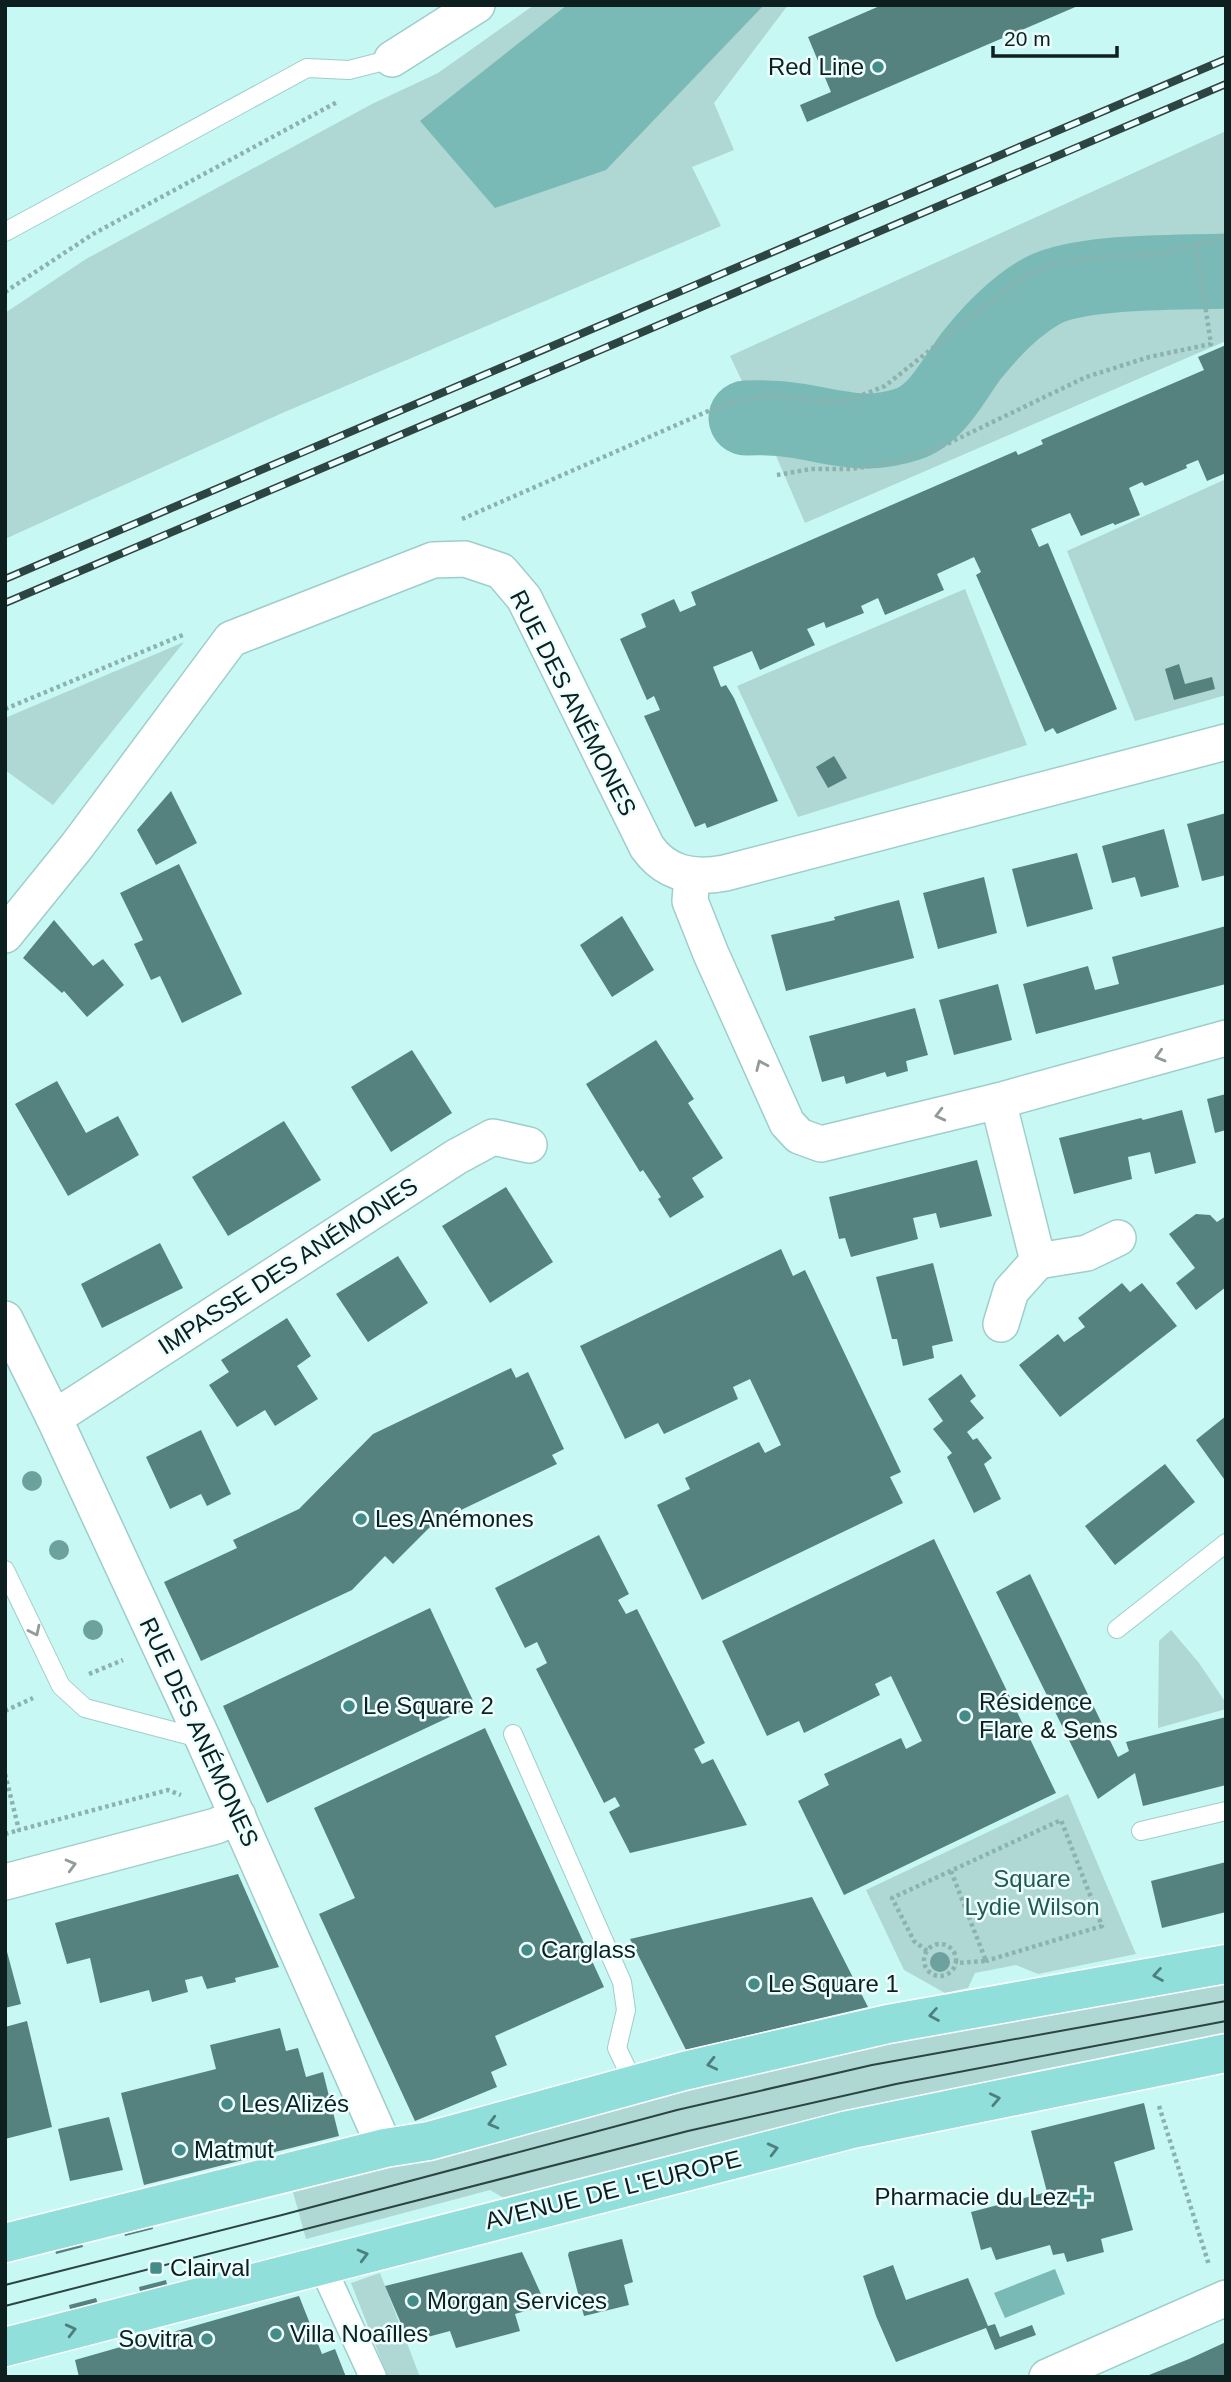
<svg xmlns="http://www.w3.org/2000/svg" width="1231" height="2382" font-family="Helvetica,sans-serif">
<rect width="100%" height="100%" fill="#c8f8f4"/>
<g fill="#afd7d4">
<path d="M534,5H788L714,103L734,150L692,167L721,226L280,414L5,539V313L86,259L372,104L438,73Z"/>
<path d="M1226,131V341L805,523L760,419L730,356Z"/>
<path d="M1226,479V695L1135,721L1067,551Z"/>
<path d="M965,589L1027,745L798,817L737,686Z"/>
<path d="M184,642L53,805L5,770V718Z"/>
<path d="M1171,1630L1199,1663L1226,1703V1709L1158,1728L1159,1641Z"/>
<path d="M1068,1794L1136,1954L1038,1974L1016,1965L975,1973L968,1988L945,1993L904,1970L866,1890Z"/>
<path d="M1226,1977V2039L875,2104L509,2201L490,2190L306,2239L291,2185L685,2083Z"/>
<path d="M380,2273L420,2377H388L351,2283Z"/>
</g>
<g fill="#7abab6">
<path d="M567,5H764L606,170L495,208L420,121Z"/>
<path d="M1055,2269L1065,2294L1005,2318L994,2293Z"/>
</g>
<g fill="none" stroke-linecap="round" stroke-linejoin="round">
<path stroke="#7abab6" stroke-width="75" d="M746,418C764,417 781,418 799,421C840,428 866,438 908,424C938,414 954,378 972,355C992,330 1015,306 1042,291C1081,270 1180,273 1226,271"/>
</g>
<g fill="#55827f">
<path d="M882,5H1080L807,122L800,105L831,92L808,37Z"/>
<path d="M1226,345V473L1207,481L1198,460L1186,465L1187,468L1145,486L1142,482L1129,488L1140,515L1115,525L1113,523L1081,536L1070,513L1031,529L1039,547L1048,543L1117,709L1057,734L1053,728L1045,732L976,575L981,572L974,557L937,574L944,590L885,615L878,598L861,606L864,613L826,628L824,622L807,629L815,645L760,670L752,651L713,667L721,687L726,685L734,698L778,801L707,828L705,823L695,827L644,716L660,710L654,696L647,700L620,639L646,627L641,614L674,599L680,612L696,605L691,592L1016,451L1018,455L1043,444L1041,440L1204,370L1198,357Z"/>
<path d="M1179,664L1185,684L1212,677L1215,689L1174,700L1165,669Z"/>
<path d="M834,756L847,778L828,788L816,767Z"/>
<path d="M171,791L197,843L156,865L137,830Z"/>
<path d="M1226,813V875L1202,881L1187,824Z"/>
<path d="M1164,829L1179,887L1141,897L1135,877L1112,883L1102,846Z"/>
<path d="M1077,853L1093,909L1027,927L1012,869Z"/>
<path d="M179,864L242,994L182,1023L160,976L151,980L134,944L143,940L120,893Z"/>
<path d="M984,877L997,933L938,949L923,893Z"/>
<path d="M899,900L914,958L786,991L771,935L835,920L834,917Z"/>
<path d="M622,916L654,970L612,997L580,945Z"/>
<path d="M54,920L93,966L103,959L124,985L87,1017L64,991L62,993L23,958Z"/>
<path d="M1226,926V984L1036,1034L1023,984L1088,966L1095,990L1119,984L1112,957Z"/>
<path d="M998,984L1012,1040L954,1055L939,1000Z"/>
<path d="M915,1008L928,1055L906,1061L908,1071L887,1077L885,1072L846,1084L844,1076L822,1082L809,1036Z"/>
<path d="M656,1040L694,1099L688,1103L723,1158L692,1178L704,1197L670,1218L658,1199L661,1197L643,1170L640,1172L586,1084Z"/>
<path d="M412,1050L452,1113L391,1152L351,1087Z"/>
<path d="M57,1081L86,1133L118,1116L139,1155L68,1196L15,1104Z"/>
<path d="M1226,1094V1130L1215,1133L1207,1099Z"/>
<path d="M1182,1110L1196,1163L1155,1174L1150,1152L1128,1157L1132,1179L1074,1194L1059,1138L1141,1118L1143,1120Z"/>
<path d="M284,1121L321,1180L228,1236L192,1177Z"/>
<path d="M977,1160L992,1216L940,1228L936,1213L913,1218L918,1239L851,1257L845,1238L839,1239L829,1197Z"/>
<path d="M506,1187L553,1262L490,1303L442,1226Z"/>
<path d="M1196,1214L1210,1215L1217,1222L1226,1216V1287L1196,1310L1176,1283L1195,1268L1169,1234Z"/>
<path d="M160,1243L183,1288L102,1328L81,1284Z"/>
<path d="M781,1249L793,1276L805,1270L901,1472L890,1477L903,1503L702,1600L657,1505L690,1489L685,1478L759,1442L765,1453L781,1445L750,1379L733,1387L738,1399L664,1434L658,1423L625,1439L580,1346Z"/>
<path d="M398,1256L428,1303L368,1342L336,1294Z"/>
<path d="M933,1263L953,1341L932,1346L934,1358L903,1366L897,1339H892L876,1277Z"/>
<path d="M1122,1283L1130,1292L1142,1283L1177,1326L1060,1417L1019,1365L1058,1334L1064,1342L1085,1327L1078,1318Z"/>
<path d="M287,1318L311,1356L297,1366L318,1399L275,1426L265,1410L237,1427L209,1385L229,1372L221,1360Z"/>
<path d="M511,1368L516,1378L528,1372L564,1449L552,1455L557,1464L434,1523L393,1564L385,1556L352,1590L201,1661L164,1582L237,1548L233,1540L299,1509L373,1434Z"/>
<path d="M961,1374L976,1396L970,1401L984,1418L967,1432L973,1440L977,1438L992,1458L984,1464L1001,1499L974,1513L947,1457L952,1453L933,1429L943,1421L928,1399Z"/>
<path d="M1226,1416V1478L1224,1479L1196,1440Z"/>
<path d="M201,1430L231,1494L207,1506L201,1494L170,1509L146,1457Z"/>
<path d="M1165,1464L1195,1502L1115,1565L1085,1526Z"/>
<path d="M599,1535L629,1594L618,1600L626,1614L637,1609L705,1743L694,1749L702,1764L713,1759L747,1825L630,1853L609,1812L620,1806L615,1797L604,1803L536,1669L547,1663L537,1642L525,1648L495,1588Z"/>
<path d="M934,1539L1056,1793L844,1895L798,1801L829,1785L824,1774L901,1738L906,1749L922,1741L891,1676L875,1684L880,1695L804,1733L799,1721L767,1736L722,1641Z"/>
<path d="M1030,1574L1118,1757L1129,1751L1126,1742L1226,1717V1785L1143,1806L1135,1773L1098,1799L996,1592Z"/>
<path d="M430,1608L475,1705L267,1803L223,1706Z"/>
<path d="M485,1728L604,1987L495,2036L507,2065L491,2072L497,2087L415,2121L319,1914L355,1898L314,1808Z"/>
<path d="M1226,1862V1912L1162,1928L1151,1881Z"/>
<path d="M238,1874L279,1967L235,1978L236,1982L207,1989L202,1976L185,1980L188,1992L152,2002L149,1990L100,2003L90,1958L67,1964L55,1923Z"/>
<path d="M812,1897L868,2007L686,2050L630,1939Z"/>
<path d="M6,1948L21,2004L5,2008V1949Z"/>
<path d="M27,2021L52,2127L5,2139V2027Z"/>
<path d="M280,2028L286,2051L298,2048L306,2077L323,2072L339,2136L144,2185L121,2093L216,2069L210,2045Z"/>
<path d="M1144,2103L1155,2149L1114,2162L1133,2230L1101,2239L1104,2252L1067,2262L1064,2253L1053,2255L1050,2245L996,2260L991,2247L981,2250L971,2212L1047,2192L1031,2131Z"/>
<path d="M109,2117L123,2170L70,2181L58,2129Z"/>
<path d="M151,2220L153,2229L125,2236L122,2227Z"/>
<path d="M81,2238L83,2247L56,2254L54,2245Z"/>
<path d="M622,2239L633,2282L624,2285L629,2305L584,2316L568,2255L569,2252Z"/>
<path d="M522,2252L546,2305L515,2314L520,2331L456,2348L450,2331L409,2342L385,2286Z"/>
<path d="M893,2265L906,2300L968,2278L988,2326L995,2324L1000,2337L1032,2325L1036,2335L995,2350L986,2328L896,2362L876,2316L863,2276Z"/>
<path d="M166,2280L168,2289L141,2296L139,2287Z"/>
<path d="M299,2296L322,2354L335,2349L346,2377H79L75,2360Z"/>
<path d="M96,2298L99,2307L71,2314L69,2305Z"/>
<path d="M1226,2342V2377H1144L1189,2359Z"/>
</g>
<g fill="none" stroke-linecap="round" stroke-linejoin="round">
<g stroke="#9fceca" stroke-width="20">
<g id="service">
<path d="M5,232L307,68L349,70L392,59"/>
<path d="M5,1570L61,1686L85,1708L203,1739"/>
<path d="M1117,1629L1226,1543"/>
<path d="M513,1734L622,1982L626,2010L617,2048L634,2084"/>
<path d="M1141,1831L1226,1811"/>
</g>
</g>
<g stroke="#9fceca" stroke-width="29">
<path id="pedestrian" d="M322,2266L373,2377"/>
</g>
<g stroke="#9fceca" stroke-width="38">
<g id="minor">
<path d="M392,59L477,5"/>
<path d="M692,875L690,901L711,954L787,1123L799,1136L821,1144L998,1101L1226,1038"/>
<path d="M5,935L77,846L231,639L433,560L465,559L501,571L524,598L647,847C666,874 693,879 725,873L1226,742"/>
<path d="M998,1101L1038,1261"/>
<path d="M5,1319L54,1418L203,1739L385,2148"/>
<path d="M1001,1324L1011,1291L1038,1261L1087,1253L1118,1238"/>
<path d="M54,1418L456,1157L493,1137L529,1145"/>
<path d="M5,1882L216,1826L238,1816"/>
<path d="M1047,2377L1226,2298"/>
</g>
</g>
<g stroke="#fff" stroke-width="41">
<g id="primary">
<path d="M5,2243L385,2148L429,2141L684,2071L888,2024L1226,1964"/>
<path d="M5,2347L848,2130L1226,2053"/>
</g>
</g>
<g stroke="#8cb2af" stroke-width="4.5" stroke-dasharray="3.5 3.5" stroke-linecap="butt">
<path d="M5,292L93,234L339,101"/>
<path d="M777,475L811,469H851L896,462L947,444L1086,377L1149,357L1211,344L1196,246"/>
<path d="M462,519L722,405L768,395L805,400L847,401L885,386L1018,280L1050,265L1091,258L1159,254L1226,237"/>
<path d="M5,709L185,634"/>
<path d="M89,1674L123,1660"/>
<path d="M5,1711L33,1698"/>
<path d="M5,1774L19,1830L168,1790L181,1795"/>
<path d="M5,1834L19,1830"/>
<path d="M951,1871L986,1961L956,1963"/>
<circle cx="940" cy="1960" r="16"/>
<path d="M927,1951L914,1941L892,1898L1061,1820L1102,1926L986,1961L988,1965"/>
<path d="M1159,2106L1209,2265"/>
</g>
<use href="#service" stroke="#fff" stroke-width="18"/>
<use href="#pedestrian" stroke="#fff" stroke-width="26"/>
<use href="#minor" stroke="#fff" stroke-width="35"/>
<use href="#primary" stroke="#90dfda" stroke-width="38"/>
<g stroke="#2c4442" stroke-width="2">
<path d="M5,2285L282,2215L677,2110L872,2065L1226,2001"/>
<path d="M5,2306L688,2131L896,2084L1226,2021"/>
</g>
<g stroke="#2c4442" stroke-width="8">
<g id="rail">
<path d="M5,579L1226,59"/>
<path d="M5,603L1226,84"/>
</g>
</g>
<use href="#rail" stroke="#ecfefd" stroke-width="5" stroke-dasharray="16" stroke-linecap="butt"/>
</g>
<g fill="#6da19d">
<circle cx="32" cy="1481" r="10"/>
<circle cx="59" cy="1550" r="10"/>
<circle cx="93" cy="1630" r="10"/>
<circle cx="940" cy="1962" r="10"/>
</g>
<defs><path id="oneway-chevron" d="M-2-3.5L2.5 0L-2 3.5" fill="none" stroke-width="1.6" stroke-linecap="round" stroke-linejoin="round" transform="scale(1.75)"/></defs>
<g stroke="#929a9a">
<use href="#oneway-chevron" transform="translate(1160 1056) rotate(164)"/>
<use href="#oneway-chevron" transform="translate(761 1065) rotate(-114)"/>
<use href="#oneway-chevron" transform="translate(940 1115) rotate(166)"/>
<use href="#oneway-chevron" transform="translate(35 1631) rotate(64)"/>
<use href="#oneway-chevron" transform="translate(71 1865) rotate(-15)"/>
</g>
<g stroke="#4e7f7c">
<use href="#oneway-chevron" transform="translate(1158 1975) rotate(170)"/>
<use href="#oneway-chevron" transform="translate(934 2015) rotate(170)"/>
<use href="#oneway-chevron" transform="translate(712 2064) rotate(167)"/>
<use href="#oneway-chevron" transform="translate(995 2099) rotate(-12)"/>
<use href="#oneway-chevron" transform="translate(493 2123) rotate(165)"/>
<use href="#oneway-chevron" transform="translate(773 2149) rotate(-14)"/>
<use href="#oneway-chevron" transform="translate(363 2255) rotate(-15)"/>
<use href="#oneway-chevron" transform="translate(71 2330) rotate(-14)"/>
</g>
<g fill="#458c88" stroke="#ecfefd" stroke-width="2.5">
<circle cx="878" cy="67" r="7"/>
<circle cx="361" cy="1519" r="7"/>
<circle cx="349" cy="1706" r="7"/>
<circle cx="965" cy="1716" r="7"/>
<circle cx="527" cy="1950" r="7"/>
<circle cx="754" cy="1984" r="7"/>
<circle cx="227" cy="2104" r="7"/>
<circle cx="180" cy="2150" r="7"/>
<path d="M1078.5 2186.5h7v7h7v7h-7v7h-7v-7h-7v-7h7z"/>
<rect x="149" y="2261" width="14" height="14" rx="3.5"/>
<circle cx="413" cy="2301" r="7"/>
<circle cx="276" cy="2334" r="7"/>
<circle cx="207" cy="2339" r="7"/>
</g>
<g text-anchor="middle" stroke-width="5" stroke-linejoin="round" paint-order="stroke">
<g font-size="24" fill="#0d1f1e" stroke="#ecfefd" text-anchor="start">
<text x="864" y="75" text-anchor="end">Red Line</text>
<text x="375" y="1527">Les Anémones</text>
<text x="979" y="1710">Résidence<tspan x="979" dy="28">Flare &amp; Sens</tspan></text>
<text x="363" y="1714">Le Square 2</text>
<text x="541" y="1958">Carglass</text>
<text x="768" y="1992">Le Square 1</text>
<text x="241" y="2112">Les Alizés</text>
<text x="194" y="2158">Matmut</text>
<text x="1068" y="2205" text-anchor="end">Pharmacie du Lez</text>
<text x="170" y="2276">Clairval</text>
<text x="427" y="2309">Morgan Services</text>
<text x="290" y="2342">Villa Noaîlles</text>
<text x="193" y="2347" text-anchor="end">Sovitra</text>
</g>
<g font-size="24" fill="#0d1f1e" stroke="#ecfefd">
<text transform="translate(573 703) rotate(63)" y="8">RUE DES ANÉMONES</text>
<text transform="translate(288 1266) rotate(-33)" y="8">IMPASSE DES ANÉMONES</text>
<text transform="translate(199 1732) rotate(65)" y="8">RUE DES ANÉMONES</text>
<text transform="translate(613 2190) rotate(-14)" y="8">AVENUE DE L'EUROPE</text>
</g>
<g font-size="24" fill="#225956" stroke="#ecfefd">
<text x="1032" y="1887">Square<tspan x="1032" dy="28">Lydie Wilson</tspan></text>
</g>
</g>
<rect width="1231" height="2382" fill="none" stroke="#0d1f1e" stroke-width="14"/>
<path d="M993 46v10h124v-10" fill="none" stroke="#0d1f1e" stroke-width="3.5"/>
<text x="1004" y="46" font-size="21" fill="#0d1f1e" stroke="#ecfefd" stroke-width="5" paint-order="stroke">20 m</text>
</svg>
